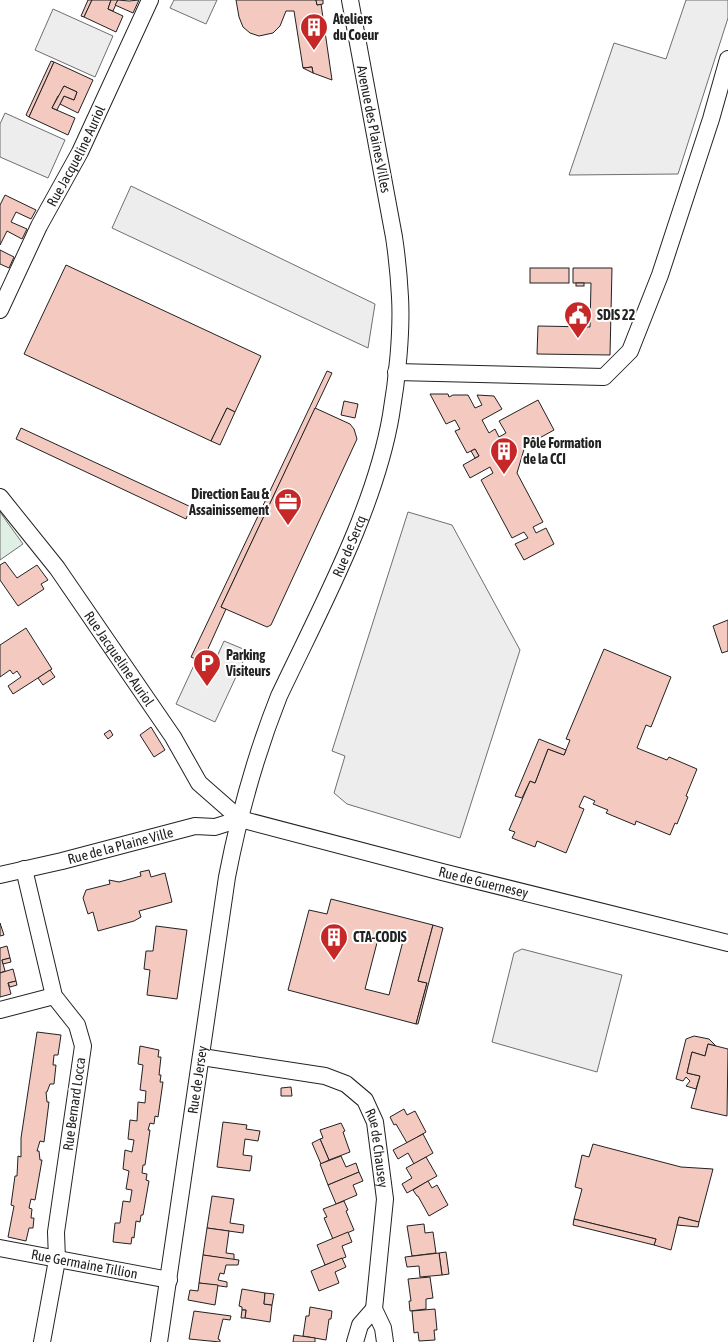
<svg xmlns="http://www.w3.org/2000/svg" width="728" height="1342" font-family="'Asap Condensed',sans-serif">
<rect width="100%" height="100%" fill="#fff"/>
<path fill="#e0efe3" stroke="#6f6f6f" d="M0,512L23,544L0,560Z"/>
<g fill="#ededed" stroke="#6f6f6f">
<path d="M174,0H217L206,24L170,8Z"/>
<path d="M686,0H728V18L678,174L569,175L614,43L666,59Z"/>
<path d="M53,9L113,36L95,77L35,50Z"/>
<path d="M5,113L65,140L48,178L0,157V124Z"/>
<path d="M131,186L375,304L368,348L112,228Z"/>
<path d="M408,512L452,525L520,650L460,838L347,804L334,793L345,756L332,751Z"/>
<path d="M224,641L248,651L215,722L176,704L195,663L211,670Z"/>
<path d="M522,949L622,975L597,1072L492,1042L514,953Z"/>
</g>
<g fill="#f3c9c0" stroke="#222" fill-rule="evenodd">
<path d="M88,0H92L84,17L81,16Z"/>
<path d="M92,0H111L108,9L123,16L116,32L84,17Z"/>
<path d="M111,0H118L113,11L108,9Z"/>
<path d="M118,0L129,1L139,0L133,13L115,5Z"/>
<path d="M236,0H316L317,5L321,4L332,80L313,73L312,67L303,68L294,11H286L280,26L273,33L259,36L250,33L243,27L239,17Z"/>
<path d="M316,0H323V4L317,5Z"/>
<path d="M51,61L54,62L29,117L26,115Z"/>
<path d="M54,62L93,80L78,113L60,104L64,96L74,100L77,92L64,86L59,96H58L52,108L75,118L68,135L29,117Z"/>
<path d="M312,67L313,73L303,68Z"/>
<path d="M64,86L77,92L74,100L64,96L57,110L52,108Z"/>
<path d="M5,195L36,210L31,219L16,212L11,222L27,229L22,239L7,231L0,245V205Z"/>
<path d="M0,250L14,257L9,268L0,264Z"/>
<path d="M66,265L261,356L235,412L227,408L211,441L24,354Z"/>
<rect x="530" y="268" width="39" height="15"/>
<path d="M573,268H612L610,355L537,354L538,326L590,327L591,283H573Z"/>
<rect x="576" y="283" width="8" height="3"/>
<path d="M327,371L332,373L221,607L226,609L202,662L191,657Z"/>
<path d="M430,394H448L449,397L453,395H468L475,408L482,405L477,395L494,396L502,409L482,420L489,433L495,429L499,437L506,433L499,421L538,400L554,430L525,446L517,473L543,522L533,527L536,533L546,528L554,544L524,560L515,544L528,538L524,532L512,538L481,480L493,473L490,467L470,478L463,465L479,456L475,449L467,453L455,431L460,429L455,420L446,424Z"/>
<path d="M344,401L358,404L355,418L341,415Z"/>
<path d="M227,408L235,412L220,445L211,441Z"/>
<path d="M315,408L350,424L354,429L357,439L271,625L267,627L221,607Z"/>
<path d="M21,428L191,507L186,519L16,439Z"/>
<path d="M475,449L479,456L475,458L471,451Z"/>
<path d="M5,562L17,578L37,565L48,580L41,584L44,589L18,606L0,580V565Z"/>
<path d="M728,620V651L722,653L713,626Z"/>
<path d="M26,628L52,669L13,694L8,686L21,677L17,671L13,674L10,670L0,677V645Z"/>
<path d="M604,649L671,677L651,727L646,725L637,748L667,760L669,757L697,769L686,796L688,797L677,824L675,823L670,835L636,821L635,825L606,813L608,810L593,804L595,801L584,796L579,807L584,809L566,853L537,841L535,847L512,838L515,832L509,830L530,781L535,783L548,749L564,755L570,740L566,739Z"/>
<path d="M50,670L55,677L43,685L38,678Z"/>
<path d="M151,727L165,750L154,757L140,735Z"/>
<path d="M110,730L113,735L108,739L104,734Z"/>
<path d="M539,739L566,750L564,755L548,749L535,783L530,781L522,798L515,796Z"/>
<path d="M149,870L151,877L165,873L172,902L139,911L141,917L134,921L98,931L93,912L88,914L83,898L86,890L110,884L109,880L119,882L141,876L140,872Z"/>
<path d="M331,899L433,925L418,981L427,983L416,1024L288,990L309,910L327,914ZM379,935L403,941L389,995L365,989Z"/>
<path d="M0,923L4,935L0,936Z"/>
<path d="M433,925L443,928L418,1024H416L427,983L418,981Z"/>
<path d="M156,926L187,930L177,999L147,995L150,970L144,969L146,951H153Z"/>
<path d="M7,946L10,958L2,960L5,971L0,973V948Z"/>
<path d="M10,958L11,962L3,964L2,960Z"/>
<path d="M13,969L16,981L8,983L11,994L0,997V973Z"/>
<path d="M16,981L17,985L10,987L8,983Z"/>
<path d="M37,1032L61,1035L58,1055H54L53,1065H56L54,1084H50L47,1092H46L47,1102H49L44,1142L40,1141L37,1151H39L40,1160H42L35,1200L31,1199L29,1208L32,1209L31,1218H34L33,1228H29L26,1241L8,1237L14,1206L11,1205L15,1176H17L18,1156L21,1157V1138Z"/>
<path d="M694,1036L709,1039L716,1046L708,1044L705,1056L692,1052L687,1073L700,1076L696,1089L686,1086L690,1081L686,1077L683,1081L676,1079L686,1039Z"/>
<path d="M708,1044L728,1049L727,1116L691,1108L700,1076L687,1073L692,1052L705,1056Z"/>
<path d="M140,1046L159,1050L158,1057H161L159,1075H161L160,1082H163L158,1117L155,1116L154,1124L150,1123L148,1130H150L145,1165H143L142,1173L147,1174L146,1180L149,1181L143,1215H141L140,1222L136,1221L134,1238L132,1237L131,1244L113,1242L115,1223H120L123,1201L130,1202L132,1190L126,1189L129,1171L123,1169L125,1150L132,1152L134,1140L128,1139L130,1120L137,1121L138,1102L145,1103L146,1091L140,1090L143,1065L138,1064Z"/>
<path d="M291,1087L292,1096H281V1088Z"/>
<path d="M404,1109L407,1115L415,1111L426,1132L407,1143L396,1124L394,1125L390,1117Z"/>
<path d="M223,1122L247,1125L246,1129L260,1131L258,1141L245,1139L243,1155L252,1156L250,1171L217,1167Z"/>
<path d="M341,1123L345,1131L343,1132L350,1152L329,1160L320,1139L323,1138L320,1130Z"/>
<path d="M423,1134L433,1153L414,1164L408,1153L398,1159L393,1150Z"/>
<path d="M320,1139L329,1160L321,1164L312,1143Z"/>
<path d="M593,1144L681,1167L713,1169L699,1222L679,1217L671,1250L654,1245L656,1239L574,1219L582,1189L575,1187L582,1155L589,1157Z"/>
<path d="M341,1156L346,1167L356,1163L359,1172L328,1185L320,1164Z"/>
<path d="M426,1157L437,1176L407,1193L402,1184L412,1178L406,1168Z"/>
<path d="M359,1172L363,1181L353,1185L357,1195L336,1204L328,1185Z"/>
<path d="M428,1181L432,1188L437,1185L448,1205L429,1216L418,1196H417L413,1190Z"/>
<path d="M212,1196L234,1199L230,1223L244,1225L243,1233L207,1228Z"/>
<path d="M344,1201L348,1210L346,1211L354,1230L333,1239L324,1218L327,1217L323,1209Z"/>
<path d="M679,1217L699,1222L698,1227L677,1225Z"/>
<path d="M574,1219L656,1239L654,1245L573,1225Z"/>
<path d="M424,1224L425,1233L433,1232L436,1253L412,1256L407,1226Z"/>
<path d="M207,1228L229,1231L226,1253L234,1254V1260L203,1255Z"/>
<path d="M348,1232L352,1242L342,1246L346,1257L325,1265L317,1245Z"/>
<path d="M446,1252L449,1274L442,1275L439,1253Z"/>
<path d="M439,1253L442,1275L420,1277L419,1266L407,1267L405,1257Z"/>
<path d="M203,1255L239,1260L238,1265H226L224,1274L220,1273L218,1280L227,1282V1287L199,1283Z"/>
<path d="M342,1258L346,1267L335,1272L339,1283L319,1291L311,1271Z"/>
<path d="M430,1277L433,1298L426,1299V1309L410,1311L409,1301H411L408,1279Z"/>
<path d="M199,1283L218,1285L215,1305L188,1300L190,1290L198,1291Z"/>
<path d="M242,1289L265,1293L264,1304L272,1305L270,1322L245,1318L246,1310H242V1307L239,1306Z"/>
<path d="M265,1293L274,1294L272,1305L264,1304Z"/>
<path d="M310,1307L332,1311L331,1319H329L326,1340L303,1336L306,1316H309Z"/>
<path d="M435,1309L437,1330H434L435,1340L419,1341L418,1332L414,1333L412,1311Z"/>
<path d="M242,1310H246L245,1318H241Z"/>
<path d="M194,1311L231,1316L230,1320L223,1319L218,1339L220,1340V1342L189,1339Z"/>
<path d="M294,1335L315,1338V1342H293Z"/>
</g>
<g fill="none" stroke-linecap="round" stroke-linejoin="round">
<g stroke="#222" stroke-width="18">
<g id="street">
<path id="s1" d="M0,310L39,226L80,152L150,0"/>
<path d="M396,372L604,377L630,351L660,275L711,119L728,59"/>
<path id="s2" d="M0,497L57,568L173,737L199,783L240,819L442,872L728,943"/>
<path d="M24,869L54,996L77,1025L83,1046L56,1232L57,1260L42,1342"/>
<path id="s3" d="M0,875L62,861L195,826L215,827L240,819"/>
<path d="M0,1010L54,996"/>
<path id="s4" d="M202,1057L325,1076L346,1084L365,1100L375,1122L385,1199L374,1309L383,1328L385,1342"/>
<path id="s5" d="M0,1248L169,1280"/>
<path id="s6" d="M159,1342L227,877C239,815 256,754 279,696C320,609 375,509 391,415C397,380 402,332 400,297C399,277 397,257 394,237L350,0"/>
<path d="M355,1342L360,1325L374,1309"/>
</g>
</g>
<use href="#street" stroke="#fff" stroke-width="16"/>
</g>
<defs>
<g id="building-pin" transform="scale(1.4375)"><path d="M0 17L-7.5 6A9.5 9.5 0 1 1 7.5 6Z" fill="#c62828" stroke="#fff"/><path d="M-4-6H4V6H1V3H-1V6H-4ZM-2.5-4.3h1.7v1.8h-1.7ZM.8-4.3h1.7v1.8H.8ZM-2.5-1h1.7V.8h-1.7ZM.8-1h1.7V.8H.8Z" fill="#fff"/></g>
<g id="civic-pin" transform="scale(1.4375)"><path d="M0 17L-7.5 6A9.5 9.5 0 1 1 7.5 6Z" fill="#c62828" stroke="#fff"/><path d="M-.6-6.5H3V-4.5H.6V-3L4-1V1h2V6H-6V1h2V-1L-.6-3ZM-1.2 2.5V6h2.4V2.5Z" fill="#fff"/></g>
<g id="office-pin" transform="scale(1.4375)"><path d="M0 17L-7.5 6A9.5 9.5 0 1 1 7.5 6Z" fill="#c62828" stroke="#fff"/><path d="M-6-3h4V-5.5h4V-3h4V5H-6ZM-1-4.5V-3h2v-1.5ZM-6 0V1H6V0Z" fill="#fff"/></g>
<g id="parking-pin" transform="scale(1.4375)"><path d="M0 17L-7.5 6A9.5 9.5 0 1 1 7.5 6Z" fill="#c62828" stroke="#fff"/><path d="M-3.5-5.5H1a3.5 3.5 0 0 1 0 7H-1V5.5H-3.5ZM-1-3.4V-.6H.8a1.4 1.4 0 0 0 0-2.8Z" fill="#fff"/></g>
</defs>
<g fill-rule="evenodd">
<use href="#building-pin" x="314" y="27"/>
<use href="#civic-pin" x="578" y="315"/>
<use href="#building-pin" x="504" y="451"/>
<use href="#office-pin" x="288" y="502"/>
<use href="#parking-pin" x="207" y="663"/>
<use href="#building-pin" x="334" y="937"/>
</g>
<g text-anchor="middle" stroke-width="4" stroke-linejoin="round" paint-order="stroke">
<g font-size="14" font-weight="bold" fill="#222" stroke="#fff" text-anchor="start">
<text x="333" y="24">Ateliers<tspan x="333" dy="16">du Coeur</tspan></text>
<text x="597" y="320">SDIS 22</text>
<text x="523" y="448">Pôle Formation<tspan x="523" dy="16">de la CCI</tspan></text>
<text x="269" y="499" text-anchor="end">Direction Eau &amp;<tspan x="269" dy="16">Assainissement</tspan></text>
<text x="226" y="660">Parking<tspan x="226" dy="16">Visiteurs</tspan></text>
<text x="353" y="942">CTA-CODIS</text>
</g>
<g font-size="14" fill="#222" stroke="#fff">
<text transform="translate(374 129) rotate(79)" y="5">Avenue des Plaines Villes</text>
<text dy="5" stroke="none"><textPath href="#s1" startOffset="172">Rue Jacqueline Auriol</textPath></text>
<text dy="5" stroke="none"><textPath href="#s6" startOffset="824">Rue de Sercq</textPath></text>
<text dy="5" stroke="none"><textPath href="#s2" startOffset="201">Rue Jacqueline Auriol</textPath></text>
<text dy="5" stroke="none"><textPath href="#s3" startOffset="124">Rue de la Plaine Ville</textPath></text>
<text dy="5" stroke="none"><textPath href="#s2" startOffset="655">Rue de Guernesey</textPath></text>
<text dy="5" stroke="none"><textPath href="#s6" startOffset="265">Rue de Jersey</textPath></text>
<text transform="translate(74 1104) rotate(-82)" y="5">Rue Bernard Locca</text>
<text dy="5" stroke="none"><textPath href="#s4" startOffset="222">Rue de Chausey</textPath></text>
<text dy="5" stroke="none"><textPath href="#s5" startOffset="86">Rue Germaine Tillion</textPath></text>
</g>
</g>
</svg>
